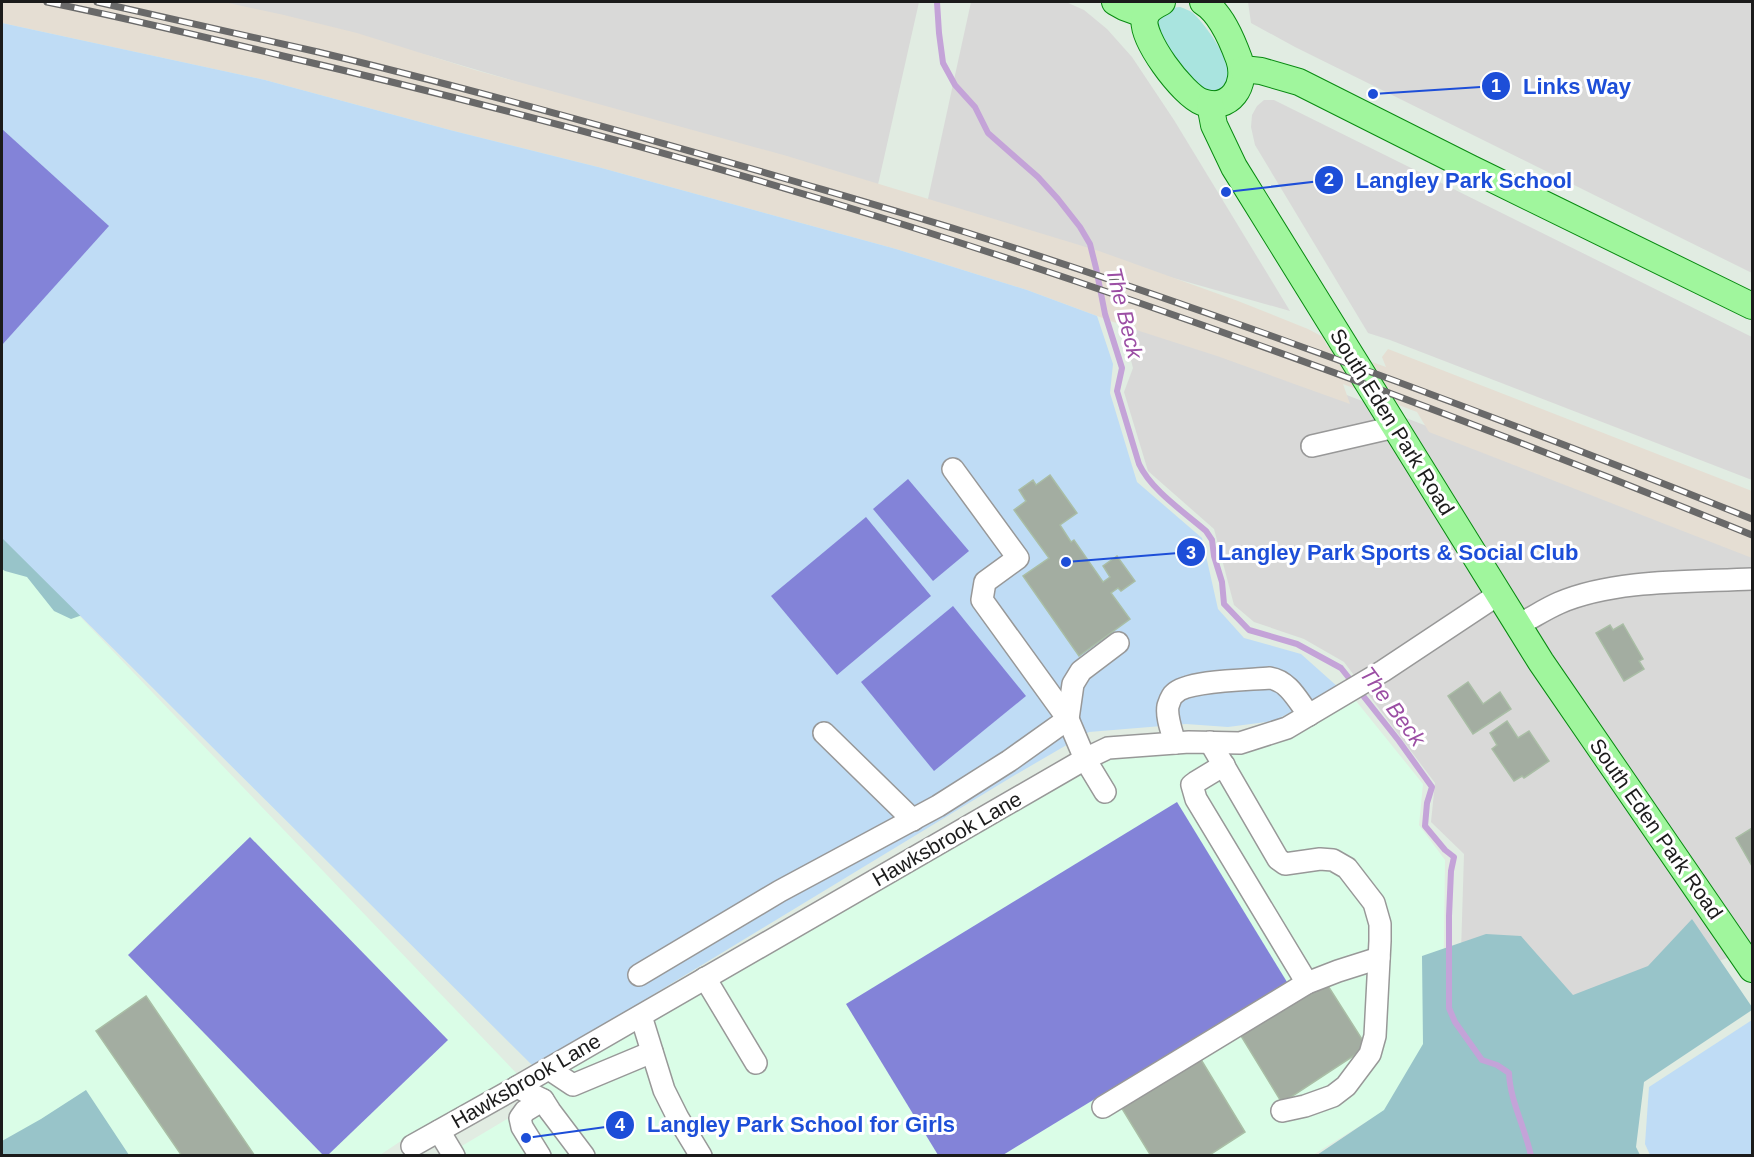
<svg xmlns="http://www.w3.org/2000/svg" width="1754" height="1157" font-family="Arial,sans-serif">
<rect width="100%" height="100%" fill="#e1ece2"/>
<g fill="#d9d9d8">
<path d="M212,2H919L877,189L430,56Z"/>
<path d="M971,2H1066L1084,10L1107,29L1132,57L1174,120L1290,311L926,208Z"/>
<path d="M1248,2H1752V273L1295,47L1251,23Z"/>
<path d="M1264,100H1274L1752,337V480L1390,340L1368,333L1255,145L1251,127L1252,115L1257,106Z"/>
<path d="M1117,306L1752,552V949L1479,1048L1459,1017L1464,854L1431,822L1435,783L1344,662L1304,639L1254,622L1234,605L1214,529L1148,471L1124,392L1133,368Z"/>
</g>
<path fill="#e5ded3" d="M2,2H224L284,15L357,33L475,70L787,156L1099,251L1238,301L1308,329L1323,337L1327,346L1386,367L1382,357L1388,349L1752,491V558L1429,432L1417,412L1343,384L1350,404L1217,356L1127,327L1027,290L896,249L598,167L450,130L265,80L2,23Z"/>
<g fill="#dafde7">
<path d="M2,535L520,1077L401,1141L380,1155H116L2,1145Z"/>
<path d="M1356,701L1423,784L1419,825L1445,860L1443,1015L1469,1058L1313,1155L445,1156L544,1097L527,1075L1111,756L1292,736Z"/>
</g>
<path fill="#a9e4df" d="M1180,7C1185,9 1189,10 1193,13C1210,29 1257,94 1204,93L1158,39L1157,19L1171,8Z"/>
<g fill="#98c4c9">
<path d="M2,465L88,613L71,619L54,611L27,577L5,571L2,569Z"/>
<path d="M1692,919L1752,1007V1010L1644,1082L1636,1147L1640,1155H1317L1384,1110L1423,1044L1422,956L1486,934L1521,936L1573,995L1648,966Z"/>
<path d="M86,1090L129,1155H2V1141L41,1119Z"/>
</g>
<g fill="#bfdcf5">
<path d="M2,23L265,80L450,130L598,167L896,249L1027,290L1097,316L1113,364L1110,393L1137,482L1202,538L1218,609L1244,638L1301,654L1338,687L1274,721L1228,727L1186,724L1089,732L1015,775L534,1067L2,538Z"/>
<path d="M1752,1020V1155H1650L1645,1144L1649,1087Z"/>
</g>
<g fill="#8383d8">
<path d="M2,129L109,226L2,345Z"/>
<path d="M908,479L969,551L933,581L873,509Z"/>
<path d="M866,517L931,596L837,675L771,596Z"/>
<path d="M953,606L1026,696L934,771L861,682Z"/>
<path d="M1177,802L1287,982L1003,1155H938L846,1004Z"/>
<path d="M250,837L448,1040L328,1155H323L128,955Z"/>
</g>
<g fill="none" stroke-linecap="round" stroke-linejoin="round">
<path stroke="#c4a3d8" stroke-width="6" d="M937,2L939,33L943,63L955,85L975,107L988,133L1038,177L1058,199L1080,227L1090,244L1096,268L1105,314L1122,368L1117,391L1139,464C1151,490 1184,512 1206,531L1212,540L1214,556L1222,582L1224,604L1249,630L1297,644L1341,668L1399,741L1432,787L1427,803L1425,826L1445,850L1454,857L1451,871L1449,916V1008L1455,1022L1482,1060L1497,1065L1509,1073C1510,1101 1525,1127 1531,1156"/>
</g>
<g fill="#a3ada1" stroke="#a9bda5" stroke-width="1.5">
<path d="M1050,475L1077,513L1060,525L1071,542L1074,540L1103,582L1110,577L1103,566L1117,556L1135,581L1121,591L1118,588L1111,593L1130,619L1079,656L1023,576L1049,558L1014,510L1026,501L1019,490L1033,480L1036,485Z"/>
<path d="M1623,624L1643,659L1639,661L1644,669L1624,681L1596,633L1610,625L1613,630Z"/>
<path d="M1468,682L1483,704L1500,692L1511,709L1473,734L1448,696Z"/>
<path d="M1507,721L1518,738L1529,731L1549,761L1524,778L1522,776L1514,781L1492,749L1497,745L1490,733Z"/>
<path d="M1752,828V866L1736,838Z"/>
<path d="M1323,978L1367,1047L1282,1103L1238,1031Z"/>
<path d="M146,996L255,1156H182L96,1031Z"/>
<path d="M1197,1053L1245,1132L1208,1156H1151L1118,1102Z"/>
</g>
<g fill="none" stroke-linecap="round" stroke-linejoin="round">
<g stroke="#989898" stroke-width="24">
<g id="minor">
<path d="M1312,446L1395,427"/>
<path d="M953,469L1018,558L985,582L982,600L1068,719L1085,759L1105,792"/>
<path d="M1518,625C1532,618 1545,609 1559,603C1615,579 1692,582 1752,579"/>
<path d="M824,733L913,820"/>
<path d="M1210,742L1278,859L1285,864L1320,859L1333,860L1347,868L1374,903L1380,924V941L1375,1036L1370,1054L1346,1086L1333,1096L1305,1106L1282,1111"/>
<path d="M1175,743C1172,732 1166,717 1168,706C1169,703 1171,696 1174,694C1187,680 1250,680 1270,678C1289,681 1298,701 1309,715"/>
<path d="M1224,765L1196,782L1192,785L1196,799L1307,983"/>
<path d="M639,975L780,891L938,806L1009,761L1068,719L1073,684L1081,671L1118,643"/>
<path d="M705,978L756,1063"/>
<path d="M641,1016L664,1090L678,1118L701,1156"/>
<path d="M549,1069L573,1085L652,1052"/>
<path d="M517,1087L543,1100L550,1111L584,1156"/>
<path d="M1103,1107L1307,983L1338,971L1379,958"/>
<path d="M439,1131L454,1156"/>
<path d="M412,1146L517,1087L1085,759L1108,748L1189,742L1240,743L1287,728L1383,671L1499,594"/>
<path d="M540,1156L522,1127L520,1118L525,1111L543,1100"/>
</g>
</g>
<g stroke="#088a11" stroke-width="28">
<g id="major">
<path d="M1115,2L1124,7L1146,15"/>
<path d="M1162,2C1156,5 1147,10 1145,17C1139,37 1183,95 1202,102C1230,112 1248,85 1239,59C1232,40 1221,13 1203,2"/>
<path d="M1243,69L1261,71L1299,82L1470,168L1752,306"/>
<path d="M1210,104L1214,125L1234,167L1518,625L1541,662L1752,969"/>
</g>
</g>
<use href="#minor" stroke="#fff" stroke-width="21"/>
<use href="#major" stroke="#a0f69d" stroke-width="26"/>
<g stroke="#696969" stroke-width="7">
<g id="rail">
<path d="M47,2C126,18 205,37 283,56C493,105 702,161 908,226C1194,317 1475,422 1752,535"/>
<path d="M97,2C170,19 244,35 318,52C476,90 633,134 790,180C848,197 907,214 965,232C1232,317 1493,415 1752,519"/>
</g>
</g>
<use href="#rail" stroke="#fff" stroke-width="4.5" stroke-dasharray="14" stroke-linecap="butt"/>
</g>
<g text-anchor="middle" stroke-width="6" stroke-linejoin="round" paint-order="stroke">
<g font-size="21" fill="#1b1b1b" stroke="#fff">
<text transform="translate(1392 422) rotate(58)" y="7">South Eden Park Road</text>
<text transform="translate(1656 829) rotate(55)" y="7">South Eden Park Road</text>
<text transform="translate(947 839) rotate(-30)" y="7">Hawksbrook Lane</text>
<text transform="translate(526 1081) rotate(-30)" y="7">Hawksbrook Lane</text>
</g>
<g font-size="22" font-style="italic" fill="#9b4ea4" stroke="#fff">
<text transform="translate(1125 313) rotate(76)" y="8">The Beck</text>
<text transform="translate(1393 706) rotate(53)" y="8">The Beck</text>
</g>
</g>
<path fill="none" stroke="#1d4ed8" stroke-width="2" d="M1373 94L1496 86M1226 192L1329 180M1066 562L1191 552M526 1138L620 1125"/>
<g fill="#1d4ed8" stroke="#fff" stroke-width="2">
<circle cx="1373" cy="94" r="6"/>
<circle cx="1226" cy="192" r="6"/>
<circle cx="1066" cy="562" r="6"/>
<circle cx="526" cy="1138" r="6"/>
<circle cx="1496" cy="86" r="15"/>
<circle cx="1329" cy="180" r="15"/>
<circle cx="1191" cy="552" r="15"/>
<circle cx="620" cy="1125" r="15"/>
</g>
<g font-size="18" text-anchor="middle" font-weight="bold" fill="#fff">
<text x="1496" y="92">1</text>
<text x="1329" y="186">2</text>
<text x="1191" y="559">3</text>
<text x="620" y="1131">4</text>
</g>
<g font-size="22" text-anchor="middle" font-weight="bold" fill="#1d4ed8" stroke="#fff" stroke-width="6" stroke-linejoin="round" paint-order="stroke">
<text x="1577" y="94">Links Way</text>
<text x="1464" y="188">Langley Park School</text>
<text x="1398" y="560">Langley Park Sports &amp; Social Club</text>
<text x="801" y="1132">Langley Park School for Girls</text>
</g>
<rect width="1754" height="1157" fill="none" stroke="#1b1b1b" stroke-width="6"/>
</svg>
